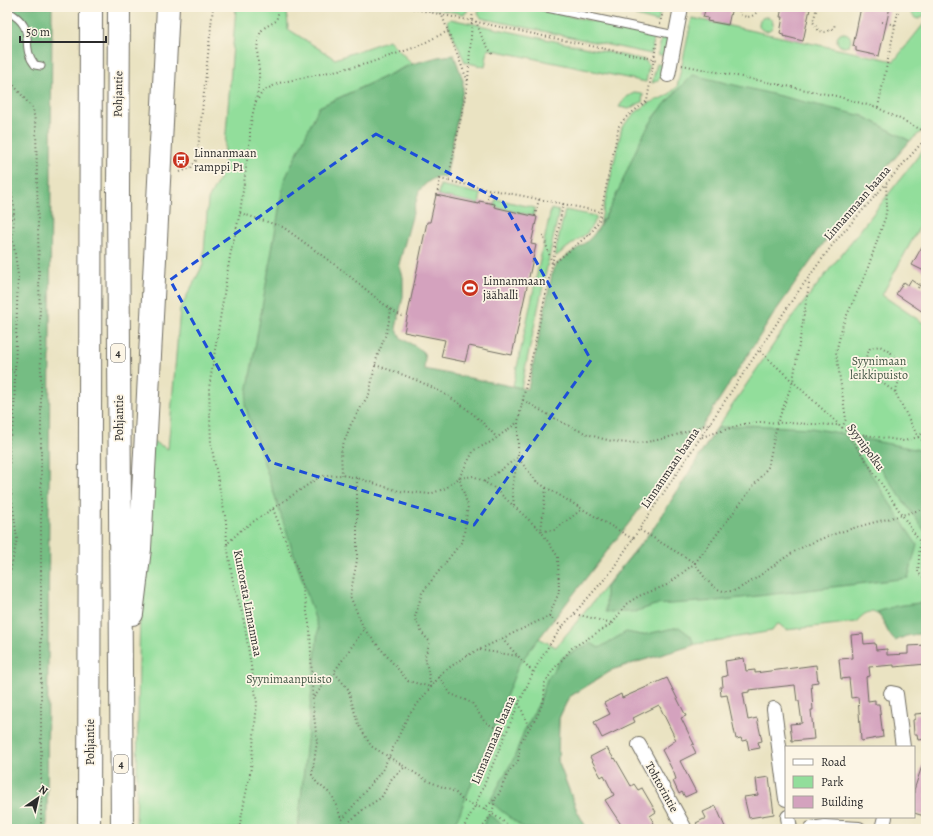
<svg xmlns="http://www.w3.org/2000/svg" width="933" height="836" font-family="Alegreya,serif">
<rect width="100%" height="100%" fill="#fcf5e5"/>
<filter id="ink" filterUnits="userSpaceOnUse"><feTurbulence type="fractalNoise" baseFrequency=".025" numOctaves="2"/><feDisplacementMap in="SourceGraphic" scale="8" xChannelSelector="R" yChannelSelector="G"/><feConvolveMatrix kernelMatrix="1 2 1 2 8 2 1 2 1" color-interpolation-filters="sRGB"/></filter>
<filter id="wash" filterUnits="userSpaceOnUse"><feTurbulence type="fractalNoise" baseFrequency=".012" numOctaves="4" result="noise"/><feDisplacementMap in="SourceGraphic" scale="16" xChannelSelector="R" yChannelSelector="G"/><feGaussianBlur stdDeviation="0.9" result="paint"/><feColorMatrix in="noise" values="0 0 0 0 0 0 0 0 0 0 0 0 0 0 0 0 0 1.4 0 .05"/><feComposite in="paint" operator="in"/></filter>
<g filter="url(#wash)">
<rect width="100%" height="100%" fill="#eae3c2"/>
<g fill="#92de9b" stroke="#5e8463">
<path d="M236,7H287L288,29L335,59L389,40L412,64L319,107L278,505L556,647L656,525L717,428L790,320L926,146V215L882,295L926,325V615L883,619C872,608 866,611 856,622L786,630L779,624L776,625L772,631L685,646L614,669L569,697L559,718L558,761L577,811L587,829H136L141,549L148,439L168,449L180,309L203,265L208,200L223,171Z"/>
<path d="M424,7H468L467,12L464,14Z"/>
<path d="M479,7H525L655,34L651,54L481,18L478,14Z"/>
<path d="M644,7H661L658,22L636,16L635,12L643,14Z"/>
<path d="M912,7H925V15L919,19L915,18L911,13Z"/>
<circle cx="766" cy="24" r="7"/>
<path d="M692,18L894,61L926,21V128L910,141L863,116L679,88L655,116L641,139L617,197L600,224L622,127L635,113L649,103L667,96L677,87Z"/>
<path d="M450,19L645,60L649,66L646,82L488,49L485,67L465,62L447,22Z"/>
<circle cx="844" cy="40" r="7"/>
<path d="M662,36L668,40L666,57L658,54Z"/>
<path d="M657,64L664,65C663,74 662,80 652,83Z"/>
<path d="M634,93L643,94L642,102L629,109L619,107L625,98Z"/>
<path d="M440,185L481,194L479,204L438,195Z"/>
<path d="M496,199L535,208L533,216L494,207Z"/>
<path d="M551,209L559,211L521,388L513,386Z"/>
<path d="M565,210L595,216L597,218L587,233L556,256L555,253Z"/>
</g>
<g fill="#75bd83" stroke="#507457">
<path d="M7,7H52L47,829H7Z"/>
<path d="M454,55L463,80V89L446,177C435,175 426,182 419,191L399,264L403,277V297L396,328L401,338L423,351L425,357L424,369L521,388L528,389L553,269C564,253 587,247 597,230C616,202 626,170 641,139C653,115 673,94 693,75L863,116L910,141L838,223L775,312L703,425L636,514L519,664L459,815L450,829H298L318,628L245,405L284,181L319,107L412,64L438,57Z"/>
<path d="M746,425L811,428L845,434L917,545L908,578L716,601L655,605L635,612H606V587L656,525L717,428Z"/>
<path d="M859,438L920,450L926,454V533Z"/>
<path d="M926,602V633L906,636L895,641C885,631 886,623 877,612L896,606Z"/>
<path d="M679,627L691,636L694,645L614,669L569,697L559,718L558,761L577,811L587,829H525L499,809L490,801L514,758L524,731L539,703L547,679L563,657L591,643L599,648L626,632L642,635Z"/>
<path d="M488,814L509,829H482Z"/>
</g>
<g id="blocks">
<g fill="#d4a2be">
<path d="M706,7H732L728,25L707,21L708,18L703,17Z"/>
<path d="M782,7L810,9L803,41L783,36V34L780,33L783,17H780Z"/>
<path d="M861,7H890L879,56L856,51V47L853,46Z"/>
<path d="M436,195L479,204V201L495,204L494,207L537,217L531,244L536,245L512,355L469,346L465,362L441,357L445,340L404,332L427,222H430Z"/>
<path d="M926,239V272L912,265Z"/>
<path d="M911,280L926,290V314L896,294L904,282L908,285Z"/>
<path d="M863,634L864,644L875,643L876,650L887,649V655L908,654V646L926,645V664L894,667V665L869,667L870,676L866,677L868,701L875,700V704H879L883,737L861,741L858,697L851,698L849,678L841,679L839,659L853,658L851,635Z"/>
<path d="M744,658L746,671L755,670V673L816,665L818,682L811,683L813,710H811L814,739L792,741L790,724L802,723L799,701H797L795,685L749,690V692L743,693L748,720L757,718L762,741L758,742L760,748L749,750L747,740L742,741L741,738L736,739L727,695L721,696L720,687H723L722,677L727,676L725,661Z"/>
<path d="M667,678L686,716L681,718L694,744L692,745L696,753L680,761L696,792L685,797L682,792L679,794L673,781L676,779L674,773L662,750L676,740L659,705L633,718L635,722L602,738L594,722L610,714L604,703L621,694L622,698Z"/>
<path d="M926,713V739L918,740L917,734H914L913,720L915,719V714Z"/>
<path d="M607,748L614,759L615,758L631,786L634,784L638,790L642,788L656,812L650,816L657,829H624L612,811L605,800L614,795L604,775L601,777L590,757Z"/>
<path d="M924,760H926V809L924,816L914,813V790Z"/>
<path d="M769,777L774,814L749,818L744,797L758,795L756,779Z"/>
<path d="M716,806L725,827L720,829H700L696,823L706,818L703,812Z"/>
</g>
</g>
</g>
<g filter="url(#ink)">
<use href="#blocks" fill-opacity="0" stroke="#6e6b60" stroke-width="1"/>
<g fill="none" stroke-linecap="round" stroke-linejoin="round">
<g stroke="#6e6b60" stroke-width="9">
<g id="service">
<path d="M542,7L675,35"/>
<path d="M7,11C40,29 18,44 35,65L41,66"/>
</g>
</g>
<g stroke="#6e6b60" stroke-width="16">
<g id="minor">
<path d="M668,75L681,7"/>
<path d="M891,693L896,694L903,747"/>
<path d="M774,709L786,799"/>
<path d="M639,745L685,829"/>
<path d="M788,817L790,829"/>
<path d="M811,829L825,827L859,829"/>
<path d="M882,829L885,817"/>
</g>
</g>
<g stroke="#6e6b60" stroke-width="24">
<g id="motorway">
<path d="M119,7L118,191L122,829"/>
<path d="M132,614L140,549L168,7"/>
<path d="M89,829L91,7"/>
</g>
</g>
<g stroke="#6e6b60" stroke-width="2" stroke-dasharray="1 3" stroke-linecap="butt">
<path d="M405,7L658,60"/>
<path d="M738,7L741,15C749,19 755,16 759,9"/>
<path d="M817,7L813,22L819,31L826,32L834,28L835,23"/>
<path d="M441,13L468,82L448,181L563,204L552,265L518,422V458L537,482L633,539"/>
<path d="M476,21L483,40L493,55"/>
<path d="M882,22L895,25"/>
<path d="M660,24L664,7"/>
<path d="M682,65L836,96L878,108L926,132"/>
<path d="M7,71L12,83L33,109L36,128L41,374V829"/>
<path d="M468,80L473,7"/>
<path d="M256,102L263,91L279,83L366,64L416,47L448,31"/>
<path d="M878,107L899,7"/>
<path d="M7,170L14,206L13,240L18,275L15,373"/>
<path d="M180,172L191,168L197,159L213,7"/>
<path d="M437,195L440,179L448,181"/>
<path d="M487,203L490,189"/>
<path d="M563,204L601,212"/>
<path d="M240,213L283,227L342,270L391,310L387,331L377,357L369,394L351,424L341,450L342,475"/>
<path d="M535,216L539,199"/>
<path d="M7,226L13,215"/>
<path d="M543,235L552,263"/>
<path d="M553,264L591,233L599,221L619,126L625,118L647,101L657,40"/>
<path d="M918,288L923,280"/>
<path d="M391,310L402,316"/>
<path d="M760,351L847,432L926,551"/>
<path d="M375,365C424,381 463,398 497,438"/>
<path d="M7,367L15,373L14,422L9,440L10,484L17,539L7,587"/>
<path d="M895,392L874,377L866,357L870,348L880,346L896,356L903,370L895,392L918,437L926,443"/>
<path d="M523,400C561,422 600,448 646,442C668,439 691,430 711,423"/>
<path d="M842,428L846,419L836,352L843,324L866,273L885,218L887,207L886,183"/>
<path d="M7,432L10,438"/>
<path d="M847,432L904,441L918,437L926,430"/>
<path d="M702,437L743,424L760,422L838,425"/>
<path d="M357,478V560L350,596L364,629L334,672L348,689L358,724L371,746L428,781L455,792L463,801L487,810L514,829"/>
<path d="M484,482L517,458"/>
<path d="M546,488L541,531L555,530L582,509"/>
<path d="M514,505L512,488L518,458"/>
<path d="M273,509L301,579L310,629L313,706L317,742L312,775L317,783L332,795L342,820"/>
<path d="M640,530L695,563L768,467L777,424L793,381L810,278"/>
<path d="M920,543L918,573L926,579V588"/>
<path d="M227,544L226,521L211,444L209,388L230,256L240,213L250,138C249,119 258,100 259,80C260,65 254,49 260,34C262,27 270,25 276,21L280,7"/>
<path d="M575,614L612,623"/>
<path d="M549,616L562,627"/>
<path d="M364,629L408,681L431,687L425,656L430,642L422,633L415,617L422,593L463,540L468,506L459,478L474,450L491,442L518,422"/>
<path d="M502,639L533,672"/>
<path d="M480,650L518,656"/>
<path d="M439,677L451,694L472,703L484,721L505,734"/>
<path d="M314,697L333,673"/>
<path d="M519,703L529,728"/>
<path d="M7,762V766"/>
<path d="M484,809L498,796L508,773L518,761L520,743L538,715L544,699L545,683L553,670L572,648L613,623L626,604L639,596L667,585L695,563C703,575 713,594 731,591C736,591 741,587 745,585C766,573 785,555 807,545C846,527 885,521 926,508"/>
<path d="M7,823V829"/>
<path d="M239,829L251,768L257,703L243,616L233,582L227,544L241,530L321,476L342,475L357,478L399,491L430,494L446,488L459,478L474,476L493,487L541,531L558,557L559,592L549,616L466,656L443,672L408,716L383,769L342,820L339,829"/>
<path d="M341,829L366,807L381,798L392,778L405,767"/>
<path d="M463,829L475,806L519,703L536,667L548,647L562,627L610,573L795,296L833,244L926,138"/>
<path d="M481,829L492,814L495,800"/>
</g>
<use href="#service" stroke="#fff" stroke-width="7"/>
<use href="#minor" stroke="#fff" stroke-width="14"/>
<use href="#motorway" stroke="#fff" stroke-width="22"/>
</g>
</g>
<path fill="none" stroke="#1d4ed8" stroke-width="3" stroke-dasharray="8 5" stroke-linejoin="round" d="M376,134L503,202L591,360L474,525L270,462L170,280Z"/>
<defs>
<g id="bus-disc" transform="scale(0.9)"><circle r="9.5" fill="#c8321e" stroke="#fcf5e5"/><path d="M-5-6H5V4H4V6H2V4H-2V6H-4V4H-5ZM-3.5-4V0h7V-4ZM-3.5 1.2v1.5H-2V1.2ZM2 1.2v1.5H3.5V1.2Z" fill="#fff"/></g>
<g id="stadium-disc" transform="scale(0.9)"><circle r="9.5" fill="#c8321e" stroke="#fcf5e5"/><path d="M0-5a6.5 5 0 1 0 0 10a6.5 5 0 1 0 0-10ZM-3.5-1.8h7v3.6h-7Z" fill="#fff"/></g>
</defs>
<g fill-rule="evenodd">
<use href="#bus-disc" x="181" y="160"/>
<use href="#stadium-disc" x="470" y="288"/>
</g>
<g text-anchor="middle" stroke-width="3.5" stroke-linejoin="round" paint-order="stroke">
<g fill="#fcf5e5" stroke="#6a6863" stroke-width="1">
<rect x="111" y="344" width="14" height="18" rx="3"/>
<rect x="114" y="755" width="14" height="18" rx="3"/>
</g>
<g font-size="11" font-weight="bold" fill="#2b2b2b">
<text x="118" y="357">4</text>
<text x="121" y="768">4</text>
</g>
<g font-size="12" fill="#2b2b2b" stroke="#fcf5e5">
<text transform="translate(118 94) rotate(-89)" y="4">Pohjantie</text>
<text transform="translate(857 203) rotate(-49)" y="4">Linnanmaan baana</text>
<text transform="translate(119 418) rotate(-90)" y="4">Pohjantie</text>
<text transform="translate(866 447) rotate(54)" y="4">Syynipolku</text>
<text transform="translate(670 468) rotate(-56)" y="4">Linnanmaan baana</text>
<text transform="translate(248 603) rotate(79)" y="4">Kuntorata Linnanmaa</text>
<text transform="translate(493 740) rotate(-67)" y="4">Linnanmaan baana</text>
<text transform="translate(90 742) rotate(-90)" y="4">Pohjantie</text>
<text transform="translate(662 787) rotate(61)" y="4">Tohtorintie</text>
</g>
<g font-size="12" fill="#2b2b2b" stroke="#fcf5e5" text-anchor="start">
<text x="194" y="157">Linnanmaan<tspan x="194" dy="14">ramppi P1</tspan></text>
<text x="483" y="285">Linnanmaan<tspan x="483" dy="14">jäähalli</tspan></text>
</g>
<g font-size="12" fill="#455847" stroke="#fcf5e5">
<text x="879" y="365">Syynimaan<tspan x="879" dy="14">leikkipuisto</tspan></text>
<text x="289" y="683">Syynimaanpuisto</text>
</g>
</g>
<rect width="933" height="836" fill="none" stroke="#fcf5e5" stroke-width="24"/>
<rect x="785" y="746" width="130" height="72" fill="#fcf5e5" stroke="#a8a49b"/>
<rect x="793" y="759" width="20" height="6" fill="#ffffff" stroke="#a8a49b"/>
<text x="821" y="766" font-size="12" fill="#2b2b2b">Road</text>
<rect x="793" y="776" width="20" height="12" fill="#92de9b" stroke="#a8a49b"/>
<text x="821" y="786" font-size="12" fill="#2b2b2b">Park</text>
<rect x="793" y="796" width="20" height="12" fill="#d4a2be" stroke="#a8a49b"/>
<text x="821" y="806" font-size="12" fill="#2b2b2b">Building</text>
<g transform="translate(38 798) rotate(34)" stroke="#fcf5e5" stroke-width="3" paint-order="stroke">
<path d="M0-3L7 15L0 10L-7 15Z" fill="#2b2b2b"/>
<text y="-6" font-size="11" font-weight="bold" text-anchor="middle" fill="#2b2b2b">N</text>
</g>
<path d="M20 36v6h86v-6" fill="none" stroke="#2b2b2b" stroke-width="2"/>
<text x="26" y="36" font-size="12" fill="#2b2b2b" stroke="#fcf5e5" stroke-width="3" paint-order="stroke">50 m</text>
</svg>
